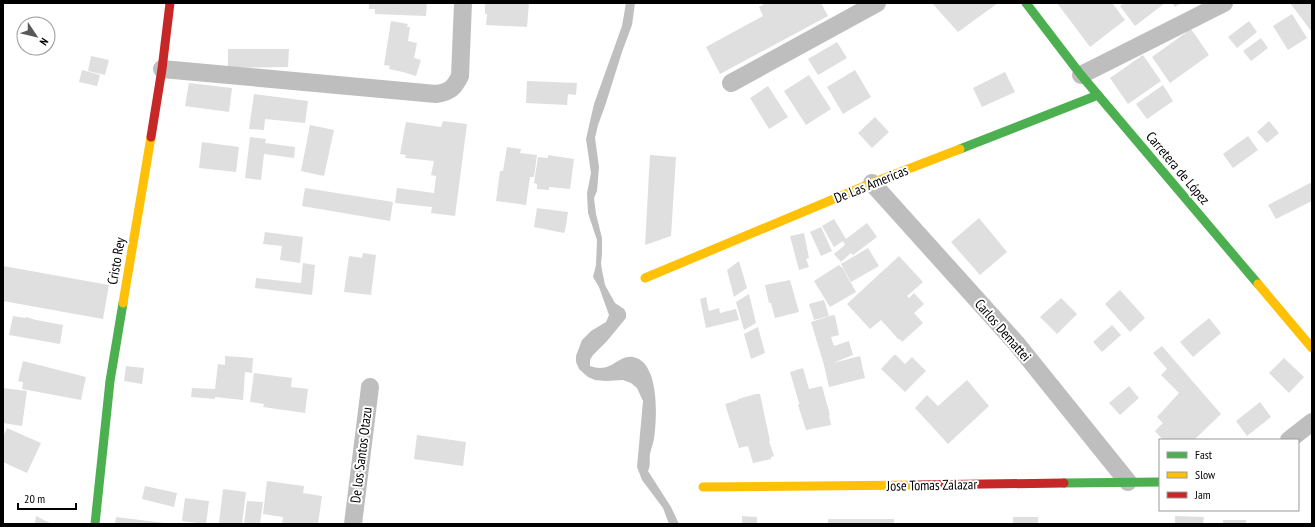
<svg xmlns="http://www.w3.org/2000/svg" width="1315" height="527" font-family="'PT Sans Narrow',sans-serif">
<rect width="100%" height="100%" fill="#fff"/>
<path fill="#bfbfbf" d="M626,3H635L632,25L622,52L605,106L598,125L595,138L599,167L597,191L594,198L596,214L602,238V254L601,263L602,270L605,285L615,303L624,309L626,313V318L607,341L593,355L590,360V366C612,374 618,354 633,357C660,362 657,418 654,439C653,444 651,449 650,454C649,460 651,465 648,471L671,507L679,524H669L663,508L642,480L637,467L643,401L637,388L631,383L623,380L606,381L595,380L588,377L579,369L576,362V356L582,340L591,331L606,322L609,315L599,287L593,277L596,265L597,240L588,213L587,193L591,173L586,139L594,104L622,26Z"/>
<g fill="#dfdfdf">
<path d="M369,3H427L426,16L375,14V9H369Z"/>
<path d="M485,3H529L527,27L486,25L487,14H485Z"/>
<path d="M766,3H821L828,16L720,74L706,47L763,16L759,7Z"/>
<path d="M932,3H998L958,32Z"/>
<path d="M1057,3H1112L1125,20L1090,47Z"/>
<path d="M1124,3H1165L1135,26L1120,6Z"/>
<path d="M1172,3H1181L1175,7Z"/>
<path d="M1290,3H1312V30L1311,31Z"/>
<path d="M1292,14L1307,38L1288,50L1273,26Z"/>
<path d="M391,21L408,24L407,27H410L408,41L417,43L414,58L421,60L416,76L403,72L389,69L390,66L384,65Z"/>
<path d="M1249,21L1257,32L1237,48L1228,37Z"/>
<path d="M1191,29L1209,55L1170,83L1152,57Z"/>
<path d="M1261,38L1268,48L1251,61L1243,51Z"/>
<path d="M837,42L847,58L818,75L808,59Z"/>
<path d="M228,49H289L288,67L228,68Z"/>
<path d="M1143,55L1161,81L1128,104L1110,78Z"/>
<path d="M91,56L109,60L105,75L88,71Z"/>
<path d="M82,70L100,75L97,86L79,82Z"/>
<path d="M855,70L871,97L843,114L827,87Z"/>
<path d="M1005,72L1015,92L982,107L973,88Z"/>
<path d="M809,75L831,109L806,125L784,91Z"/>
<path d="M527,81L577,83L576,95L568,94L567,105L526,103Z"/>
<path d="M189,83L232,88L229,112L185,106Z"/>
<path d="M1163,85L1173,101L1147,119L1136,104Z"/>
<path d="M768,86L788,117L769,129L750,98Z"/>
<path d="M254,94L308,101L305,123L265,119L264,130L249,129Z"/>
<path d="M875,117L889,132L872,148L858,133Z"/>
<path d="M443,121L467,124L455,216L431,213L432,207L395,203L397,188L434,193L436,176L431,175L434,161L405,158L406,155L400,154L406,122L441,127Z"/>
<path d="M1269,121L1279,133L1267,143L1257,132Z"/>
<path d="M310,125L334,130L324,176L301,171Z"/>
<path d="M1248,136L1258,150L1233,168L1223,154Z"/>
<path d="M250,137L266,139L265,143L295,147L294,158L264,154L261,180L245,178Z"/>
<path d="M202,142L239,147L236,172L199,168Z"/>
<path d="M507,147L521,149L520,153L537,155L534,177H530L526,205L496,201L500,171H503Z"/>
<path d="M548,155L574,159L570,189L549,187V190L537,189V184L534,183L538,157L548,158Z"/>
<path d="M650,155L676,157L671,236L645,245Z"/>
<path d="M1312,182V201L1276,219L1268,205Z"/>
<path d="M305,188L393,202L390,221L302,206Z"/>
<path d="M537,208L568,212L565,231L564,233L534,227Z"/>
<path d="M979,218L1007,252L980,275L951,242Z"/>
<path d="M834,219L846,239L867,223L877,237L853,255L851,253L841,262L834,254L845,245L843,241L834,247L822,226Z"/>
<path d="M821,227L832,251L821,256L810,232Z"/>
<path d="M265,232L303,237L300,263L280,260L282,246L263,244Z"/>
<path d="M804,233L809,258L806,259L809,267L799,270L790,236Z"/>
<path d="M868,248L879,266L851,282L841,264Z"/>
<path d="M363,253L376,255L371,295L344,292L349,256L362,258Z"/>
<path d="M899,256L923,282L907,296L909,298L914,293L924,304L914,313L923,323L902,342L900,339L899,340L881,320L870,329L847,304Z"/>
<path d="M739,261L747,288L734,297L727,270Z"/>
<path d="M303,263L315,265L312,295L255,288L256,278L301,283Z"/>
<path d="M839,265L841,267H842L856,292L830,307L814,281Z"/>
<path d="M3,266L109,285L103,319L3,301Z"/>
<path d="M790,280L799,312L775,318L771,303H769L765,285Z"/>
<path d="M1120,290L1145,318L1130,332L1105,304Z"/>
<path d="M749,294L756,323L744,330L736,302Z"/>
<path d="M706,297L709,311L719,308L720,313L736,309L739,320L706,328L700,299Z"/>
<path d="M1061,298L1077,314L1057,334L1040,317Z"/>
<path d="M824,300L829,316L814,320L809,304Z"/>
<path d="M833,315L835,316L839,335L831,337L834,346L849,341L853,355L833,363L860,356L865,378L829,387L824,365L811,322Z"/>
<path d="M13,316L25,318L26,317L36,320L63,325L60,344L9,335Z"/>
<path d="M1209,318L1221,333L1193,357L1180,342Z"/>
<path d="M1112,325L1121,335L1102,352L1093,342Z"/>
<path d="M758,327L765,353L751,359L744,334Z"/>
<path d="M1162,346L1221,414L1194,440H1163L1155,431L1163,423L1157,417L1179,393L1161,375L1167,369L1153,353Z"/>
<path d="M894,355H896L905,364L912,357L926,371L905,392L881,369Z"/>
<path d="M225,356L253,358L252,373L245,372L243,400L215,397V399L191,397L192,388L215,389L218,364L225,365Z"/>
<path d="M1284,358L1304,377L1289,393L1269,373Z"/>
<path d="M23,361L86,377L81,400L22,389L23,382L18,381Z"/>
<path d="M126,366L144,368L142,384L124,381Z"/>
<path d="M803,368L809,389L822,386L830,415H829L831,425L806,430L798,405L800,403H799L790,372Z"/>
<path d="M254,373L292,378L291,387L308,389L305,413L263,407L264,404L250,402Z"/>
<path d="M967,380L989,406L948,444L915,408L927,395L938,406Z"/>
<path d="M1129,386L1139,398L1120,415L1109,403Z"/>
<path d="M3,388L27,391L22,426L3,423Z"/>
<path d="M756,394H760L770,441H769L774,456L771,457V459L753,463L748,446L739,448L725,404L738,400V399Z"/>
<path d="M1260,402L1271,417L1247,436L1236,421Z"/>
<path d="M7,428L41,443L27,473L3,462V437Z"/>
<path d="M417,435L466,442L463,466L414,459Z"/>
<path d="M267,481L304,486L303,493L322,496L318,524H282L283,517L263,514Z"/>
<path d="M145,486L177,493L174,507L142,499Z"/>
<path d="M223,489L246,492L242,524L219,523Z"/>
<path d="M185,498L209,501L206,524L182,521Z"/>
<path d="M247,501L263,502L260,524H244Z"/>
<path d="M36,516L52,524H35Z"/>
<path d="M742,516L757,517V524H742Z"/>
<path d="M1175,516L1204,517L1203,524H1175Z"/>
<path d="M116,517L165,523V524H115Z"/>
<rect x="1013" y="517" width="25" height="7"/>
<rect x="828" y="519" width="66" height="5"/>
<rect x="1223" y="520" width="23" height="4"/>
</g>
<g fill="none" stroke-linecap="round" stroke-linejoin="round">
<g stroke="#bebebe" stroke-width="18">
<path d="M162,69L436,94C450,92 454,88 460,76L463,3"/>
<path d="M1081,75L1224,3"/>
<path d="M731,83L877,3"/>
<path d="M872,183L1016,343L1128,482"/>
<path d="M1289,440L1312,422"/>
<path d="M353,524L370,387"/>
</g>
<g stroke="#4caf50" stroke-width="9">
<path d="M1026,3L1081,75L1258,284"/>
<path d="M960,149L1098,95"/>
<path d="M1064,483L1160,482"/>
<path d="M95,524L110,381L123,303"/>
</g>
<g stroke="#ffc107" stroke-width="9">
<path d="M645,278L872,183L960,149"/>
<path d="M1258,284L1312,348"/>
<path d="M123,303L151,137"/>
<path d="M703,487L915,485"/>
</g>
<g stroke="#c62828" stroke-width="9">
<path d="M151,137L162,69L170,3"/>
<path d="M915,485L1064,483"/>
</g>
</g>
<g text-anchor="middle" stroke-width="4" stroke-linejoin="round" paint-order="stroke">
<g font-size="14" fill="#000" stroke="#fff">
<text transform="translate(1178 168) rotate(50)" y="5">Carretera de López</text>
<text transform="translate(871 184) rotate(-22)" y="5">De Las Americas</text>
<text transform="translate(116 261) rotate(-80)" y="5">Cristo Rey</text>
<text transform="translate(1003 330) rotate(49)" y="5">Carlos Demattei</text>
<text transform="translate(361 455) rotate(-83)" y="5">De los Santos Otazu</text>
<text transform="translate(932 485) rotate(-1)" y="5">Jose Tomas Zalazar</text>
</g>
</g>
<rect width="1315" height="527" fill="none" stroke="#000000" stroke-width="8"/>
<rect x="1159" y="439" width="140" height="72" fill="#ffffff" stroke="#999999"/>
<rect x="1167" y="452" width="20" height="6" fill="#4caf50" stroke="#999999"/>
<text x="1195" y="459" font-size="12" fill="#000000">Fast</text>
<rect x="1167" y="472" width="20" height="6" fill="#ffc107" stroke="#999999"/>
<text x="1195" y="479" font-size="12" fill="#000000">Slow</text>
<rect x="1167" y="492" width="20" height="6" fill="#c62828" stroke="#999999"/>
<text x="1195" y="499" font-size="12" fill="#000000">Jam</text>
<g transform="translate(36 36) rotate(125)"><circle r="19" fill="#ffffff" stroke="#999999"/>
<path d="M0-3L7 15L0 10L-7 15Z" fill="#595959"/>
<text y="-6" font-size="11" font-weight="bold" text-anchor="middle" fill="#000000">N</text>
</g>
<path d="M18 503v6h58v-6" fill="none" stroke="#000000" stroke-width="2"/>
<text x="24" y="503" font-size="12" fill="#000000" stroke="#ffffff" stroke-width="3" paint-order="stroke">20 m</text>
</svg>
